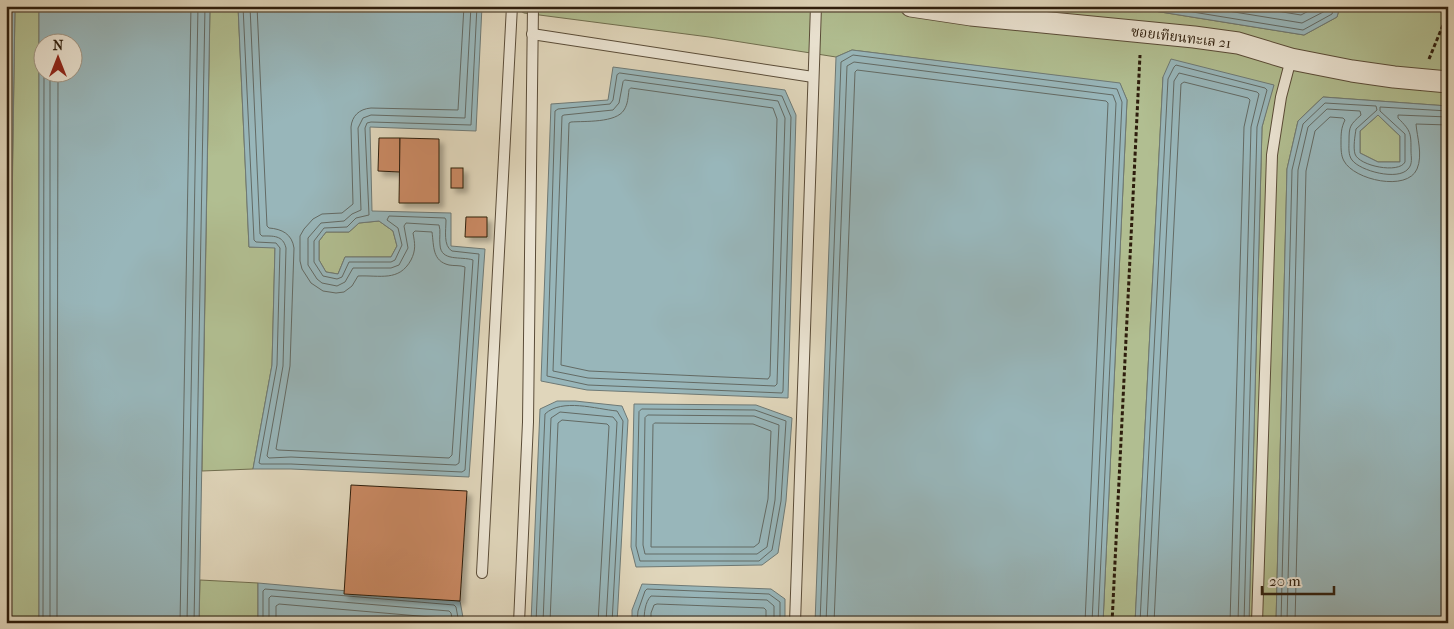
<svg xmlns="http://www.w3.org/2000/svg" width="1454" height="629" font-family="'IM FELL French Canon','Noto Serif Thai',serif">
<defs>
<filter id="shadow"><feDropShadow dx="4.5" dy="4.5" stdDeviation="2.5" flood-color="#0004"/></filter>
</defs>
<rect width="100%" height="100%" fill="#e0d6bb"/>
<filter id="stains"><feTurbulence type="fractalNoise" baseFrequency=".004" numOctaves="4"/><feColorMatrix values="0 0 0 0 .2 0 0 0 0 .09 0 0 0 0 .02 0 0 0 .5 -.17"/></filter>
<radialGradient id="worn" r=".72"><stop offset=".6" stop-color="#630" stop-opacity="0"/><stop offset="1" stop-color="#630" stop-opacity=".3"/></radialGradient>
<g fill="#b1be91" stroke="#706e4f">
<path d="M15,6H39V623H6Z"/>
<path d="M210,6H238L249,247H275L272,365L253,469L202,471Z"/>
<path d="M512,6H1123L1304,35L1337,17L1340,6H1448V106L1323,97L1298,121L1287,169L1276,623H1249L1262,127L1273,85L1163,77L1135,623H1103L1127,100L1120,84L852,50L836,57L709,37L524,13Z"/>
<path d="M1378,115L1400,136V162H1378L1360,153V131Z"/>
<path d="M379,221L393,231L397,246L391,257H345L338,274L326,272L319,260V241L326,232H349L359,223Z"/>
<path d="M200,580L258,583V623H199Z"/>
</g>
<g fill="#98b6ba" stroke="#6e7975" fill-rule="evenodd">
<path d="M6,6H15L6,565Z"/>
<path d="M39,6H210L199,623H39ZM72,42V72H42V42Z"/>
<path d="M238,6H482L476,131L370,127L372,211L451,213V246L485,249L469,477L291,469H253L272,365L275,248L249,247ZM379,221L393,231L397,246L391,257H345L338,274L326,272L319,260V241L326,232H349L359,223Z"/>
<path d="M1123,6H1340L1337,17L1304,35Z"/>
<path d="M852,50L1120,83L1127,100L1103,623H815L836,57Z"/>
<path d="M1171,59L1274,85L1262,127L1249,623H1135L1163,77Z"/>
<path d="M613,67L785,90L796,115L788,398L587,390L541,381L551,104L608,100Z"/>
<path d="M1323,97L1448,106V623H1276L1287,169L1298,121ZM1378,115L1400,136V162H1378L1360,153V131Z"/>
<path d="M557,401H575L622,406L628,420L617,623H531L540,409Z"/>
<path d="M634,404L756,405L792,418L786,501L778,553L762,565L636,567L631,547Z"/>
<path d="M258,583L460,601L464,623H258Z"/>
<path d="M642,584L771,589L785,599V623H632V610Z"/>
</g>
<g fill="none" stroke-linecap="round" stroke-linejoin="round">
<g stroke="#636a64" stroke-width="1">
<path d="M243,6L254,240L256,242L276,243L280,248L277,365L259,463L261,464H291L462,472L465,470L479,254L452,251C443,246 446,230 446,220L445,218L389,216L387,220L398,228L402,245L395,260L391,262H349L342,277L337,279L323,276L314,262V241L324,228L347,227L356,218L369,215L365,128L367,123L371,122L471,125L477,6"/>
<path d="M250,6L260,234L262,236C273,236 283,235 286,248L283,366L267,456L269,458L291,457L456,465L459,463L473,260C461,256 441,262 440,245C439,238 441,231 439,225L406,223L404,226L408,248L399,265L391,268H353L345,282L337,286L322,283L317,279L308,265V238L321,223L344,221L352,214L361,210L358,128L363,118L371,115L465,118L471,6"/>
<path d="M257,6L267,226L269,228C282,229 292,234 294,248L290,366L276,449L278,450L449,458L452,455L465,267C460,265 454,266 449,265C432,261 434,246 432,232L415,231L413,233C415,244 416,250 411,260C399,282 380,275 358,276L352,286L344,292L336,293L323,291L311,283L302,269L300,261V236L304,229L313,219L322,214L342,213L353,204L351,127C352,116 359,109 371,108L458,110L464,6"/>
<path d="M1156,6L1303,30L1332,14L1335,6"/>
<path d="M1197,6L1302,23L1327,10L1329,6"/>
<path d="M1246,6L1301,15L1318,6"/>
<path d="M620,73L782,96L791,117L783,391L782,393L588,385L547,376L555,111L558,109L610,104L613,100L617,75Z"/>
<path d="M625,80L778,101L785,118L777,384L775,386L588,378L553,371L562,116L564,115L613,110L619,103L623,82Z"/>
<path d="M631,88L773,108L777,119L770,376L768,379L589,371L561,365L569,123L571,122C585,121 616,123 624,110C628,104 628,97 629,90Z"/>
<path d="M6,255L10,6"/>
<path d="M642,409L755,410L786,421L781,501L772,550L759,561H640L636,546L639,412Z"/>
<path d="M648,415L754,416L779,425L775,500L767,547L757,554H645L643,545L645,418Z"/>
<path d="M655,423L753,424L771,431L768,499L759,543L754,547H651L653,425Z"/>
<path d="M43,623L44,72"/>
<path d="M50,623V72"/>
<path d="M57,623L58,72"/>
<path d="M180,623L191,6"/>
<path d="M187,623L198,6"/>
<path d="M194,623L205,6"/>
<path d="M263,623V591L265,589L454,605L456,607L459,623"/>
<path d="M269,623V598L271,596L449,611L451,613L453,623"/>
<path d="M276,623V606L279,604L442,618L445,623"/>
<path d="M536,623L545,414C562,398 596,409 617,411L623,421L612,623"/>
<path d="M543,623L551,418L560,412L613,417L617,422L606,623"/>
<path d="M550,623L558,423L562,420L607,424L609,426L598,623"/>
<path d="M637,623L638,611L645,591L647,589L769,594L780,602V623"/>
<path d="M644,623C644,613 645,602 651,596L767,600L774,606V623"/>
<path d="M651,623V613L654,605L657,604L764,608L766,610V623"/>
<path d="M820,623L841,62L853,55L1117,89L1122,102L1098,623"/>
<path d="M826,623L847,66L854,62L1113,95L1116,103L1092,623"/>
<path d="M834,623L855,72L857,70L1106,101L1108,103L1085,623"/>
<path d="M1140,623L1168,79L1174,67L1176,65L1265,88L1267,90L1257,127L1244,623"/>
<path d="M1147,623L1174,81L1179,73L1257,92L1259,94L1251,127L1238,623"/>
<path d="M1154,623L1181,84L1184,82L1248,98L1250,100L1244,127L1230,623"/>
<path d="M1281,623L1292,170L1303,124L1325,103L1376,106L1377,110L1356,129C1355,136 1353,147 1355,154C1359,166 1399,174 1405,162V134L1380,111V107L1448,111"/>
<path d="M1287,623L1298,170L1308,127L1327,109L1360,111L1361,115C1350,125 1349,126 1349,141C1349,147 1348,155 1352,160C1360,171 1398,181 1408,169C1413,164 1411,157 1411,151C1411,133 1411,131 1398,118V115L1448,117"/>
<path d="M1295,623L1306,171L1315,131L1330,117L1343,118L1345,120C1341,128 1341,134 1341,143C1341,149 1341,156 1344,161C1354,180 1407,192 1417,169C1423,155 1417,137 1416,124L1448,125"/>
</g>
</g>
<g fill="#c88862" stroke="#2e1e0d" filter="url(#shadow)">
<path d="M379,138H400V172L378,171Z"/>
<path d="M400,138L439,139V203H399Z"/>
<rect x="451" y="168" width="12" height="20"/>
<path d="M466,217H487V237H465Z"/>
<path d="M351,485L467,491L460,601L344,594Z"/>
</g>
<g fill="none" stroke-linecap="round" stroke-linejoin="round">
<g stroke="#5a4c38" stroke-width="12">
<g id="service">
<path d="M532,34L813,77"/>
<path d="M482,573L512,6"/>
<path d="M519,623L528,422L533,6"/>
<path d="M795,623L816,6"/>
<path d="M1257,623L1272,155L1281,97L1291,59"/>
</g>
</g>
<g stroke="#5a4c38" stroke-width="23">
<path id="minor" d="M911,6L971,15L1194,37L1238,43L1291,59L1352,71L1394,77L1448,82"/>
</g>
<g stroke="#2e1e0d" stroke-width="3" stroke-dasharray="4 2.5" stroke-linecap="butt">
<path d="M1429,59L1448,13"/>
<path d="M1112,623L1140,55"/>
</g>
<use href="#service" stroke="#ebe4d3" stroke-width="10"/>
<use href="#minor" stroke="#ebe4d3" stroke-width="21"/>
</g>
<g text-anchor="middle" stroke-width="4" stroke-linejoin="round" paint-order="stroke">
<g font-size="14" fill="#2e1e0d" stroke="#ebe4d3">
<text transform="translate(1181 37) rotate(7)" y="5">ซอยเทียนทะเล 21</text>
</g>
</g>
<rect width="1454" height="629" fill="none" stroke="#e0d6bb" stroke-width="25"/>
<rect x="8" y="8" width="1439" height="614" fill="none" stroke="#2e1e0d" stroke-width="2.5"/>
<rect x="12" y="12" width="1429" height="604" fill="none" stroke="#2e1e0d"/>
<g transform="translate(58 58)"><circle r="24" fill="#ebe4d3" stroke="#9f9584"/>
<path d="M0-4L9 19L0 12L-9 19Z" fill="#8f2418"/>
<text y="-8" font-size="14" font-weight="bold" text-anchor="middle" fill="#2e1e0d">N</text>
</g>
<path d="M1262 586v8h72v-8" fill="none" stroke="#2e1e0d" stroke-width="2.5"/>
<text x="1269" y="586" font-size="15" fill="#2e1e0d" stroke="#ebe4d3" stroke-width="4" paint-order="stroke">20 m</text>
<rect width="100%" height="100%" filter="url(#stains)"/>
<rect width="100%" height="100%" fill="url(#worn)"/>
</svg>
